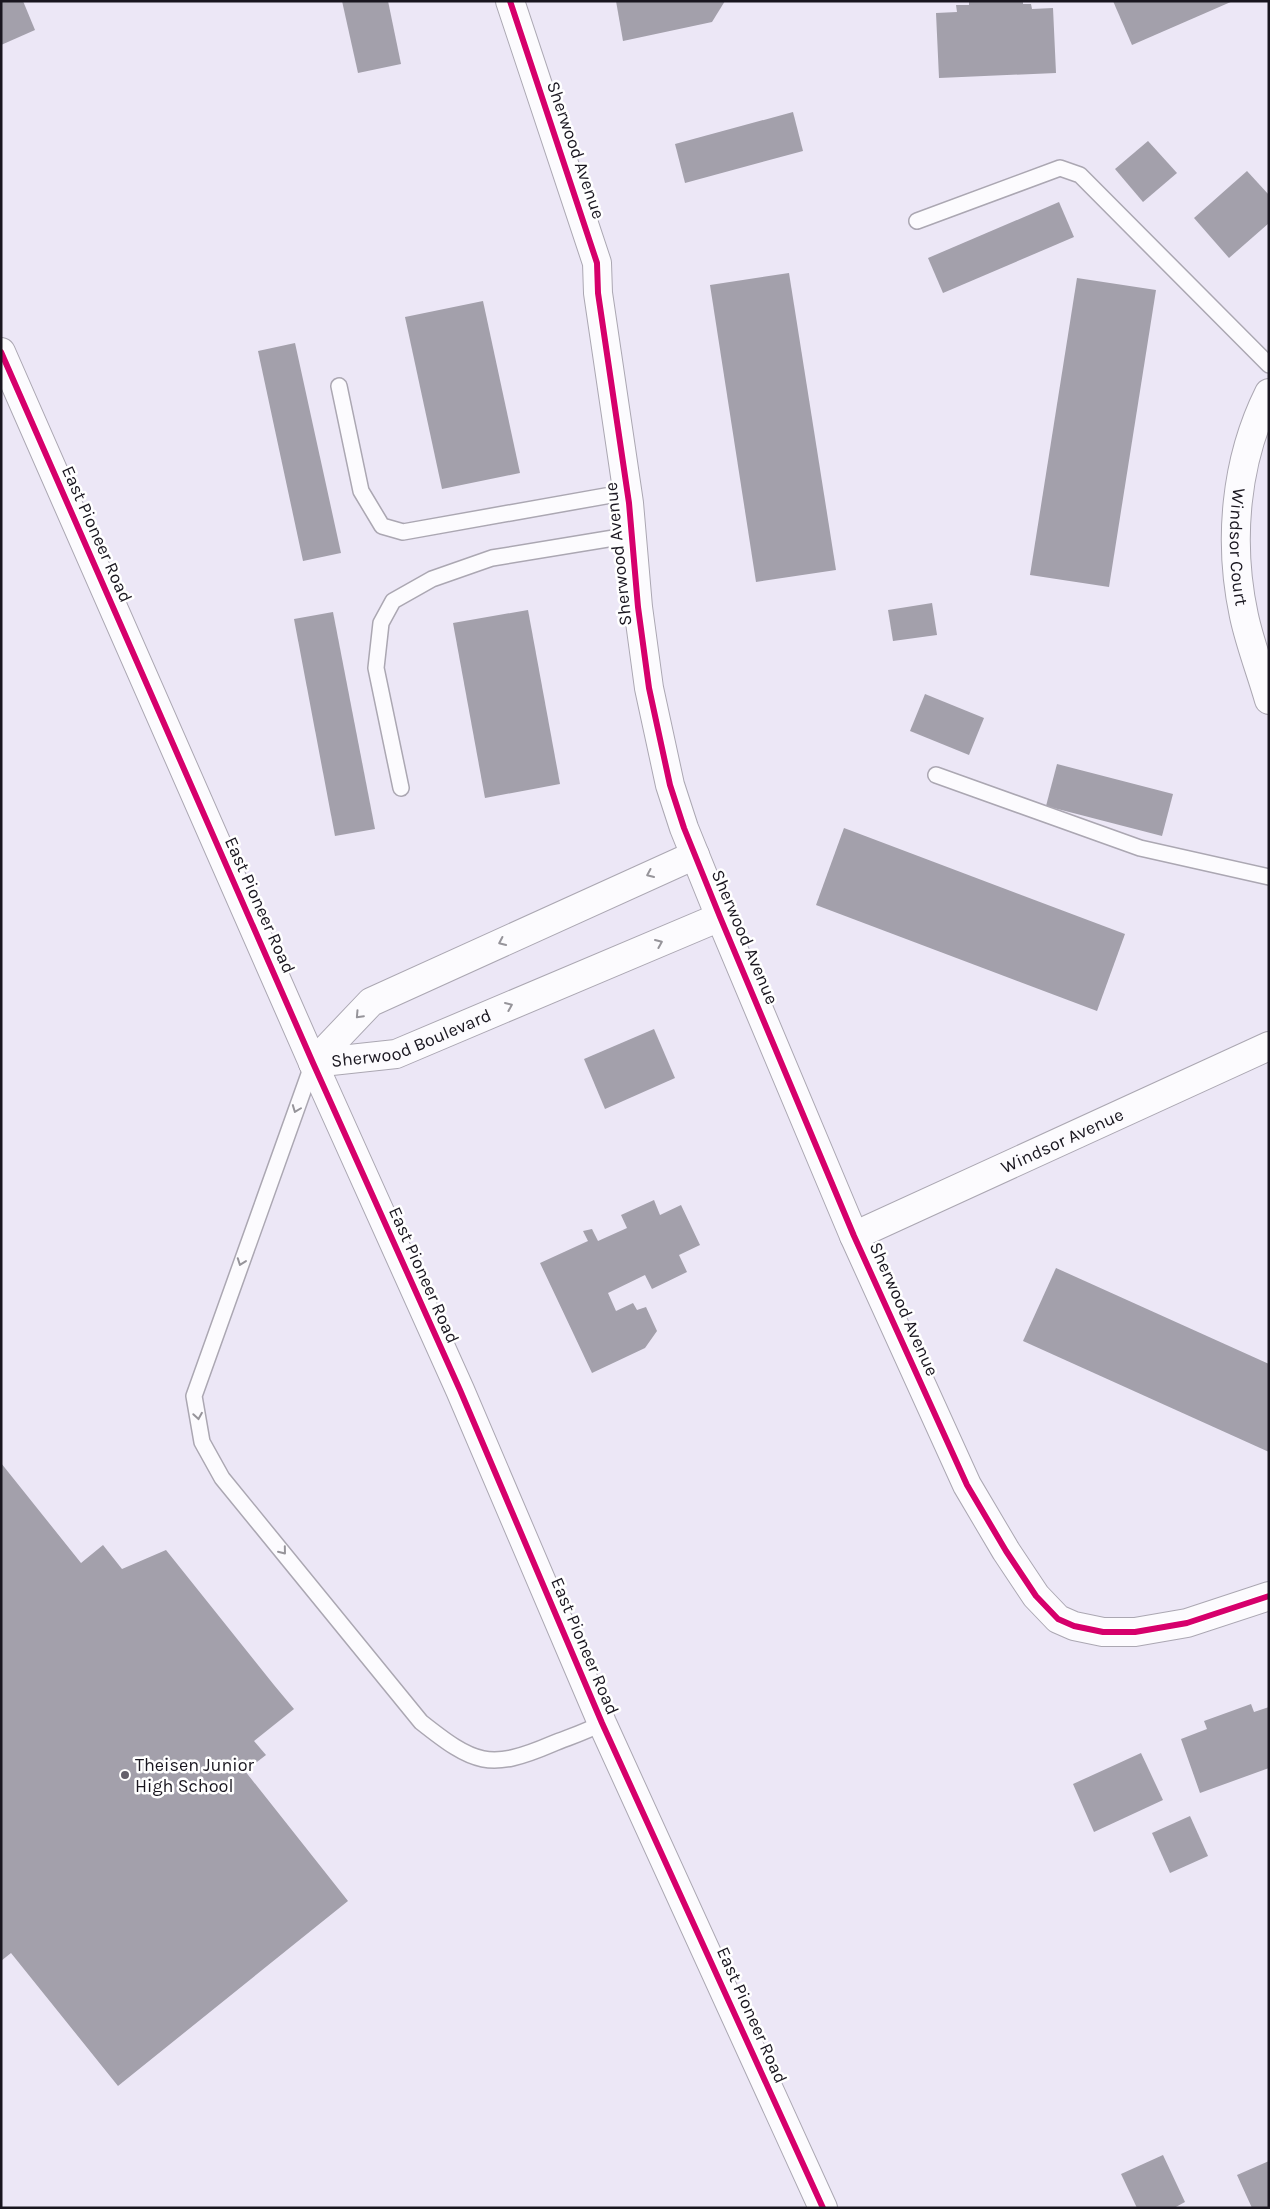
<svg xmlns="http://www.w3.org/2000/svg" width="1270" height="2209" font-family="Karla,sans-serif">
<rect width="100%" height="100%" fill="#ece7f6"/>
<g fill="#a3a0ab">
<path d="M1,1H23L35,30L1,45Z"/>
<path d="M342,1H388L401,64L358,73Z"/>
<path d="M616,1H725L712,22L623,41Z"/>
<path d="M969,1H1023V4H1031L1032,9L1053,8L1056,73L939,78L936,13L957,12L956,5H969Z"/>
<path d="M1113,1H1233L1132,45Z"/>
<path d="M793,112L803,151L685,183L675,144Z"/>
<path d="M1148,141L1177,173L1143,202L1115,169Z"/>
<path d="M1247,171L1269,195V223L1229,258L1194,218Z"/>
<path d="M1059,202L1074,237L943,293L928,258Z"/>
<path d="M789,273L836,570L756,582L710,285Z"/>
<path d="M1077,278L1156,290L1109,587L1030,575Z"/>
<path d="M483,301L520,473L442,489L405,317Z"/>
<path d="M295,343L341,553L303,561L258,351Z"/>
<path d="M932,603L937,635L893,641L888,610Z"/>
<path d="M528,610L560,784L485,798L453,623Z"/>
<path d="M333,612L375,829L335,836L294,619Z"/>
<path d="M925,694L984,718L969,755L910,731Z"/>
<path d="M1057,764L1173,794L1162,836L1046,806Z"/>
<path d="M844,828L1125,934L1097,1011L816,905Z"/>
<path d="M654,1029L675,1078L605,1109L584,1059Z"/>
<path d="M654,1200L660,1215L681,1205L700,1245L679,1255L687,1272L652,1289L645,1275L608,1293L616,1311L633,1303L637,1310L646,1307L657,1331L645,1348L592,1373L540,1263L588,1241L583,1231L592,1229L598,1241L627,1228L621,1215Z"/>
<path d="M1056,1268L1269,1364V1452L1023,1341Z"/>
<path d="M1,1463L81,1563L103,1545L122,1569L166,1550L274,1685L294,1709L254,1741L266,1755L245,1771L348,1901L118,2086L11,1953L1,1961Z"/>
<path d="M1251,1704L1254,1712L1269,1707V1768L1200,1793L1181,1739L1207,1729L1204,1721Z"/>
<path d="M1141,1753L1163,1800L1094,1832L1073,1784Z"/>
<path d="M1190,1816L1208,1856L1170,1873L1152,1833Z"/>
<path d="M1163,2155L1185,2202L1174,2208H1137L1121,2174Z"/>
<path d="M1269,2161V2208H1252L1237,2175Z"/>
</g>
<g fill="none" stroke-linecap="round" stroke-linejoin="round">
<g stroke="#aba7b2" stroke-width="18">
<g id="lane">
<path d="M917,221L1060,168L1080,175L1269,365"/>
<path d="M339,386L361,491L382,526L403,532L628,492"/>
<path d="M936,775L1140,848L1269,877"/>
<path d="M401,788L376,668L381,623L393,601L432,579L492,558L632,535"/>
<path d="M313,1063L194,1396L202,1442L222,1478L421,1722C474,1764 489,1771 552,1744C569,1737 586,1732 602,1723"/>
</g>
</g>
<g stroke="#aba7b2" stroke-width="30">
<g id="street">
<path d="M510,1L597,263L598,293L629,503L638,607L649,688L670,785L684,828L720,917L854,1236L967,1485L1006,1551L1036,1596L1058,1619L1074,1626L1103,1632H1135L1187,1623L1269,1596"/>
<path id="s1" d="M1269,393C1235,461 1228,542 1244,616C1250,644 1261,672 1269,700"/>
<path d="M313,1063L371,1002L695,855"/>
<path id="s2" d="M313,1063L396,1054L720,917"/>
<path id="s3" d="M854,1236L1269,1046"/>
</g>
</g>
<g stroke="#aba7b2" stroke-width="30">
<path id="secondary" d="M1,352L313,1063L460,1390L602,1723L823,2208"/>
</g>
<use href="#lane" stroke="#fcfbfe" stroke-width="15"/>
<use href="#street" stroke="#fcfbfe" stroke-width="28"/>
<use href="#secondary" stroke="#fcfbfe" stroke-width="28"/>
<g stroke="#fff" stroke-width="9">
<g id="cycleway">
<path d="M510,1L597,263L598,293L629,503L638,607L649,688L670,785L684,828L720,917L854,1236L967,1485L1006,1551L1036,1596L1058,1619L1074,1626L1103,1632H1135L1187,1623L1269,1596"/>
<path d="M1,352L313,1063L460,1390L602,1723L823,2208"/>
</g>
</g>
<use href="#cycleway" stroke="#d6006c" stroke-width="6"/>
</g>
<defs><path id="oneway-chevron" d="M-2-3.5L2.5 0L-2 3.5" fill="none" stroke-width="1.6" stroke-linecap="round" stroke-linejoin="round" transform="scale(1.25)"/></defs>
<g stroke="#96949a">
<use href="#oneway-chevron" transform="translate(650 874) rotate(156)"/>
<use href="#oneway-chevron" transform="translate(502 942) rotate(155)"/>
<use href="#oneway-chevron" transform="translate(659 943) rotate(-23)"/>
<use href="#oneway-chevron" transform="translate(509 1006) rotate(-23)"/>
<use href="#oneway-chevron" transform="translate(359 1015) rotate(133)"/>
<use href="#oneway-chevron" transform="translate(296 1109) rotate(111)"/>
<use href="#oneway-chevron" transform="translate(241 1262) rotate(110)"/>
<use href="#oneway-chevron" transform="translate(198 1416) rotate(81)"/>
<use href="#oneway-chevron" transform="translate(283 1551) rotate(51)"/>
</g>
<circle fill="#635f6a" stroke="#fff" stroke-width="2" cx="125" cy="1775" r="5"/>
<g text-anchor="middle" stroke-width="5" stroke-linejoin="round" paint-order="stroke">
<g font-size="18" fill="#19161f" stroke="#fff">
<text transform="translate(576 150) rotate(71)" y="6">Sherwood Avenue</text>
<text transform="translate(97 534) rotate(66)" y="6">East Pioneer Road</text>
<text dy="6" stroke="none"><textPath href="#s1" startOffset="159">Windsor Court</textPath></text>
<text transform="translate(618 554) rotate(-96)" y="6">Sherwood Avenue</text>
<text transform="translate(260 905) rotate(66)" y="6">East Pioneer Road</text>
<text transform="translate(745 937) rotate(67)" y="6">Sherwood Avenue</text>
<text dy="6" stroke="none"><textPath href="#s2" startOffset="102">Sherwood Boulevard</textPath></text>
<text dy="6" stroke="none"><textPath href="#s3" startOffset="229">Windsor Avenue</textPath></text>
<text transform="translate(424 1275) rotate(66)" y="6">East Pioneer Road</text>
<text transform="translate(904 1309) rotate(66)" y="6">Sherwood Avenue</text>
<text transform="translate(585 1646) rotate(67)" y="6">East Pioneer Road</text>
<text transform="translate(752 2015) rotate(66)" y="6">East Pioneer Road</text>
</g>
<g font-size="18" fill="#19161f" stroke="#fff" text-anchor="start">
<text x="135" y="1771">Theisen Junior<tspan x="135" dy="21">High School</tspan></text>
</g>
</g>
<rect width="1270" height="2209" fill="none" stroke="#19161f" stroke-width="5"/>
</svg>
